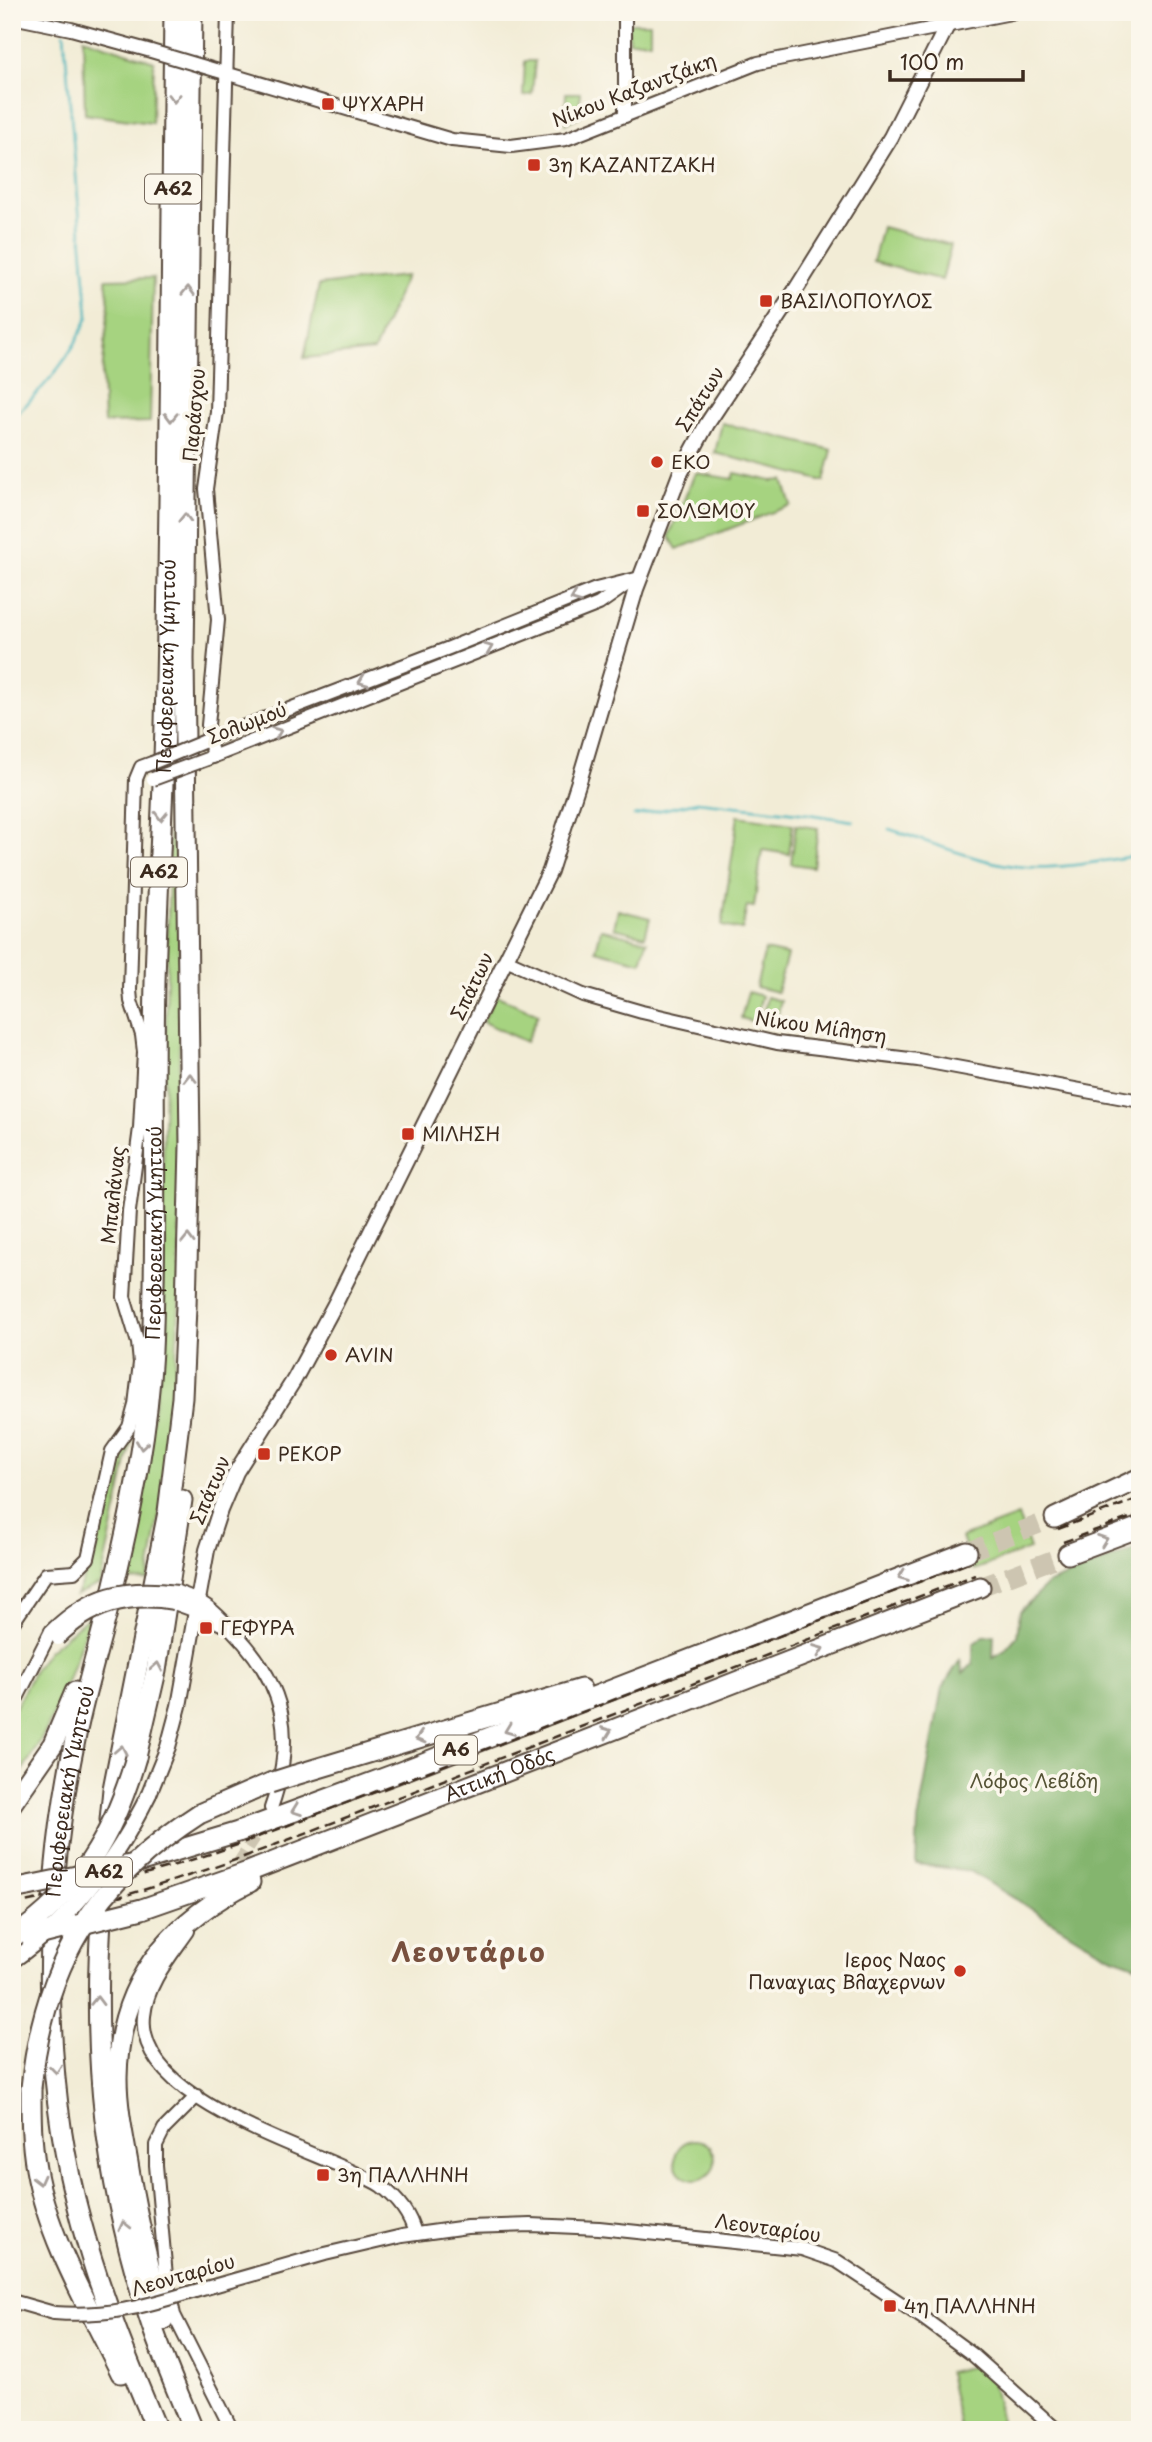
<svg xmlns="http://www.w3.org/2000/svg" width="1152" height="2442" font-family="'Playpen Sans',sans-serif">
<rect width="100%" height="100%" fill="#fbf7ec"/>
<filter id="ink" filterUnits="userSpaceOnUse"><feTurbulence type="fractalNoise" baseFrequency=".0143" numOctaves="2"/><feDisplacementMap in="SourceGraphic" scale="14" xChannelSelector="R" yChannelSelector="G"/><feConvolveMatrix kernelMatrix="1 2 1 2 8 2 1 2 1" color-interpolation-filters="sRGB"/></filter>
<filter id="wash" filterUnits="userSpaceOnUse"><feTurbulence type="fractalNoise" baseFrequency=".00686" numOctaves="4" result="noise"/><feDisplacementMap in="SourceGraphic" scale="28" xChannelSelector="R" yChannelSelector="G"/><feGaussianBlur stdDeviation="1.57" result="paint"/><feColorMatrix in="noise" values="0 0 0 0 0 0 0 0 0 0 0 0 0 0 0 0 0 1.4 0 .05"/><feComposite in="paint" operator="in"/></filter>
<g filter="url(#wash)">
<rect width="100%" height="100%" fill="#f2ecd6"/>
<g fill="#a6d380" stroke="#707e4f" stroke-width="2">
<path d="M628,23H650V41H629Z"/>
<path d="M83,38L154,61L152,123L85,114Z"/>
<path d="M525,61H535L532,94L523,96Z"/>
<path d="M180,69L179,1307L170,1450L148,1580L124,1581L159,1377L172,713Z"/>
<path d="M566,93H580V116L565,124Z"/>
<path d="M882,227L951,245L942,280L873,262Z"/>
<path d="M406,276L374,351L304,358L319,285Z"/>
<path d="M153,278L150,422L104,423L102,374L109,304L106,279Z"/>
<path d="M722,423L832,450L824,481L715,453Z"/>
<path d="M695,473L733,479L735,473L772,481L783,480L791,505L677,549L669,536Z"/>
<path d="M738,816L793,824L789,854L762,850L754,907L747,906L742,930L722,926Z"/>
<path d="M796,825L818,828L813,867L791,864Z"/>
<path d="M618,910L650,918L645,936L614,928Z"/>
<path d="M601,929L647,941L641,962L596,950Z"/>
<path d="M765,950L787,955L777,992L756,987Z"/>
<path d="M748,992L762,996L755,1022L741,1018Z"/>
<path d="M495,995L538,1014L526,1042L483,1022Z"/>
<path d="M767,997L781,1001L775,1026L761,1023Z"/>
<path d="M135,1425L100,1584L76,1595L95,1553L115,1457Z"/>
<path d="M1018,1516L1030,1549L974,1570L962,1537Z"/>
<path d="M90,1616C71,1674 50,1736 12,1784V1714L35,1669L48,1651Z"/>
<circle cx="695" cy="2160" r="20"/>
<path d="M974,2366L992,2381L1003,2430H960L948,2372Z"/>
</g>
<path fill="#84b56e" stroke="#607046" stroke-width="2" d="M1140,1547V1967L1111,1956L1083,1941L970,1871L916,1864L918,1821L942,1688L960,1660L963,1673L973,1664V1644L984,1636L994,1635L993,1657L1004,1651L1017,1636L1020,1611L1049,1583Z"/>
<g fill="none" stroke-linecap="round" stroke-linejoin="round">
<g stroke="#41b2ba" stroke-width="2.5">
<path d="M63,12L64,23"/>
<path d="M12,419C43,388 73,357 88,316L64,33"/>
<path d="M634,816L697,802L808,814L853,821"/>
<path d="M889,829C930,842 984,865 1026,867C1063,869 1103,861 1140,855"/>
</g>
</g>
</g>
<g filter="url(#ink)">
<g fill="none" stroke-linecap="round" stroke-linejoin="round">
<path stroke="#cdc5b1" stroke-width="12" stroke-dasharray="12 6" stroke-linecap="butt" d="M229,1878L264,1823"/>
<g stroke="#cdc5b1" stroke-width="19" stroke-dasharray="19 10" stroke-linecap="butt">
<path d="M967,1552L1055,1518"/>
<path d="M980,1587L1068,1554"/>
</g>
<g stroke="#56473a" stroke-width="16">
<g id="tertiary">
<path d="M625,12V116"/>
<path d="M12,17L71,29L151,51"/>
<path d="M215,70L452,140L511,146L566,139L758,63L1016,12"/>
<path d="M203,742L449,648L596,589L640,578"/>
<path d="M213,757L209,740L208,725L218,620L206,489L217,412L228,12"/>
<path d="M207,759L599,604L626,585"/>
<path d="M506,960L583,995L642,1012L777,1043L918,1060L1140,1101"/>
<path d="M177,1592C205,1601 214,1611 233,1631C286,1685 296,1738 271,1808"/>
<path d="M174,1603L196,1611L221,1624"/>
<path d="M12,1624L46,1574L74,1572L88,1558L112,1451L129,1427L135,1405L140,1363L138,1343L124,1297L129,1211L140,1128L144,1052L142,1035L131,1001L130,990L136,779L141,767L152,763"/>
<path d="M12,1708L51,1631"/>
<path d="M188,1931C170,1957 147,1983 144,2016C135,2104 321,2150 380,2185C397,2198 410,2213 415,2234"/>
<path d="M197,2096L164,2129L156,2145V2165L166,2276L174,2315L232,2430"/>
<path d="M192,2292L325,2254L402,2236L467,2227L531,2225L599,2228L802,2249L837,2261L923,2318L972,2354L1057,2430"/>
<path d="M12,2301L54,2313"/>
</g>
</g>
<g stroke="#56473a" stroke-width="18">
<path id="secondary" d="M149,1794L168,1747L179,1706L207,1550L220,1510L236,1472L294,1380L335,1304L550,871L580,778L636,589L680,474L707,424L795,291L891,137L954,12"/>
</g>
<g stroke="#56473a" stroke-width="23">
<g id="motorway">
<path d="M1055,1518L1140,1478"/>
<path d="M1068,1554L1140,1527"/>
<path d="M136,1757L156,1671L182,1500"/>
<path d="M292,1776L581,1689"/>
<path d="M12,1803L53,1744L75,1692"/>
<path d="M199,1814L270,1783"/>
<path d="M110,1820L113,1789L168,1512L182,1398L186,1307L190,1146L184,659L192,12"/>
<path d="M135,1863L238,1832L395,1774L967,1552"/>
<path d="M12,1889L28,1886"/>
<path d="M102,1906C91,2054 104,2184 152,2326C164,2361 179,2395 193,2430"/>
<path id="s1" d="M142,1909L248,1872L980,1587"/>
<path d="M31,2088C31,2115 31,2141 36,2169C48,2239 90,2309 121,2373"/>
<path d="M163,2320C149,2268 136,2216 128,2163C123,2135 117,2106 117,2078C118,1984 169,1922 250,1882"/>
<path id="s2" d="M157,2430C128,2362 100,2293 81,2222C39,2070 43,1889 76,1735C87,1683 103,1632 115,1580C133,1505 148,1429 152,1350C158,1228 152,1105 155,982C157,896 163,810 165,724C171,487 171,250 174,12"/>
</g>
</g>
<use href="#tertiary" stroke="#fff" stroke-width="12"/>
<use href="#secondary" stroke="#fff" stroke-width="14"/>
<use href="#motorway" stroke="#fff" stroke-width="19"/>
<g stroke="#3b2a1e" stroke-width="2.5" stroke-dasharray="10 5" stroke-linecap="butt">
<path d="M1058,1529L1140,1498"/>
<path d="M1063,1542L1140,1514"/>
<path d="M12,1904C89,1891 164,1870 237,1845L971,1562"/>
<path d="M12,1922C90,1908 166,1884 241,1858L975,1575"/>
</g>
<g stroke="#56473a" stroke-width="16" stroke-linecap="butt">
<g id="tertiary-bridge">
<path d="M151,51L215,70"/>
<path d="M152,763L203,742"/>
<path d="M153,779L207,759"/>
<path d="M51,1631C90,1593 125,1585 177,1592"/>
<path d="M58,1639C91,1606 128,1595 174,1603"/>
<path d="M54,2313C107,2317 142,2307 192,2292"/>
</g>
</g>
<g stroke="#56473a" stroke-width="18" stroke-linecap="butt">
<path id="secondary-bridge" d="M12,1961C72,1919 117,1859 149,1794"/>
</g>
<g stroke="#56473a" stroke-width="23" stroke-linecap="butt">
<g id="motorway-bridge">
<path d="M270,1783L292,1776"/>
<path d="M28,1886L130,1865"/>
<path d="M30,1937L142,1909"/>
<path d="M12,1938C80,1892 114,1835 136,1757"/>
<path d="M31,2088C44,1963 94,1881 199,1814"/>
</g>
</g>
<use href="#tertiary-bridge" stroke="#fff" stroke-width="12"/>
<use href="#secondary-bridge" stroke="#fff" stroke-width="14"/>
<use href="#motorway-bridge" stroke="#fff" stroke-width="19"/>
</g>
<defs><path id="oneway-chevron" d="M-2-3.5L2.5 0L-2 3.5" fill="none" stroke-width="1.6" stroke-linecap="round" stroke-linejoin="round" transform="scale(1.75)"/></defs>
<g stroke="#a79f9a">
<use href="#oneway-chevron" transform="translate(174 98) rotate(90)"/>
<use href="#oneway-chevron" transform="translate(188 291) rotate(-89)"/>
<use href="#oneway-chevron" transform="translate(171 417) rotate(91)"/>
<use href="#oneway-chevron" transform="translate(185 518) rotate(-89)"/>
<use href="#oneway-chevron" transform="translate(575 598) rotate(158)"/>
<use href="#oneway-chevron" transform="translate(488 648) rotate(-22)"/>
<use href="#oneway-chevron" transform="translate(363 681) rotate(159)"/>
<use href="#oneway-chevron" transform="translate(277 732) rotate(-22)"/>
<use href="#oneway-chevron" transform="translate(161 816) rotate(92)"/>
<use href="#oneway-chevron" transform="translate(190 1078) rotate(-90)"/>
<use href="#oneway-chevron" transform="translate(188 1239) rotate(-89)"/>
<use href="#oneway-chevron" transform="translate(142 1445) rotate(98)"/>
<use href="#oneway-chevron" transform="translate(1103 1540) rotate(-20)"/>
<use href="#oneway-chevron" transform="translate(903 1576) rotate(159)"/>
<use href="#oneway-chevron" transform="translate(819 1650) rotate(-21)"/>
<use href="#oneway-chevron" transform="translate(157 1667) rotate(-80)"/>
<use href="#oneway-chevron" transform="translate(509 1730) rotate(159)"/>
<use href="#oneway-chevron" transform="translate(607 1732) rotate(-21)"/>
<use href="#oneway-chevron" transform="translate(420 1738) rotate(163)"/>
<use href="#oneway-chevron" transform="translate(121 1750) rotate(-79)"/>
<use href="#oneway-chevron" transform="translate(296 1810) rotate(160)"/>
<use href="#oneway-chevron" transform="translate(97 2001) rotate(-89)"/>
<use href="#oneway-chevron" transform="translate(56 2069) rotate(84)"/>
<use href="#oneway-chevron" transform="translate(39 2180) rotate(76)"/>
<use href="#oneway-chevron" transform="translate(124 2226) rotate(-104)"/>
</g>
</g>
<g fill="#c8321e" stroke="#fbf7ec" stroke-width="2.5">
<rect x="321" y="97" width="14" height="14" rx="3.5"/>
<rect x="527" y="158" width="14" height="14" rx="3.5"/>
<rect x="759" y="294" width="14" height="14" rx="3.5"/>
<circle cx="657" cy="462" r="7"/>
<rect x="636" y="504" width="14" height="14" rx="3.5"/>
<rect x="401" y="1127" width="14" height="14" rx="3.5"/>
<circle cx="331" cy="1355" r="7"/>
<rect x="257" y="1447" width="14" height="14" rx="3.5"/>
<rect x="199" y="1621" width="14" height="14" rx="3.5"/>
<circle cx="960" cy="1971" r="7"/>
<rect x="316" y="2168" width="14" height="14" rx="3.5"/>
<rect x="883" y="2299" width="14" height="14" rx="3.5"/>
</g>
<g text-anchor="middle" stroke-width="7" stroke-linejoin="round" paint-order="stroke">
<g fill="#fbf7ec" stroke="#75685c" stroke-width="2">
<rect x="145" y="174.5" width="56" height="29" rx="5"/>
<rect x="131" y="857.5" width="56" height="29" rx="5"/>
<rect x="435" y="1735.5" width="42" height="29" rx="5"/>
<rect x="76" y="1857.5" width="56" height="29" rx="5"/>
</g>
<g font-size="18" font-weight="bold" fill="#3b2a1e">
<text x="173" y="195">Α62</text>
<text x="159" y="878">Α62</text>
<text x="456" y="1756">Α6</text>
<text x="104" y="1878">Α62</text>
</g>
<g font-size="19" fill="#3b2a1e" stroke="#fbf7ec">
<text transform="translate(634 90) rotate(-21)" y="7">Νίκου Καζαντζάκη</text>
<text transform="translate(700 399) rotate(-58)" y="7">Σπάτων</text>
<text transform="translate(194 415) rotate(-85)" y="7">Παράσχου</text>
<text dy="7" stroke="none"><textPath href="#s2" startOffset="1790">Περιφερειακή Υμηττού</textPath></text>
<text transform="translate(247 723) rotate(-21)" y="7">Σολωμού</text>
<text transform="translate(472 986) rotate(-64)" y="7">Σπάτων</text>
<text transform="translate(821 1027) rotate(8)" y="7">Νίκου Μίληση</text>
<text transform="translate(113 1195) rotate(-84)" y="7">Μπαλάνας</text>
<text dy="7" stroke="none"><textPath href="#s2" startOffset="1223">Περιφερειακή Υμηττού</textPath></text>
<text transform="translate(210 1490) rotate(-67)" y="7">Σπάτων</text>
<text dy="7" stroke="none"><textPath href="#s1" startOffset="382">Αττική Οδός</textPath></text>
<text dy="7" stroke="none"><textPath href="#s2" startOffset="656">Περιφερειακή Υμηττού</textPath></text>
<text transform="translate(768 2228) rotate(8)" y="7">Λεονταρίου</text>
<text transform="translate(183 2275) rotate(-16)" y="7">Λεονταρίου</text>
</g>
<g font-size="19" fill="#3b2a1e" stroke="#fbf7ec" text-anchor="start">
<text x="342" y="111">ΨΥΧΑΡΗ</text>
<text x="548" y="172">3η ΚΑΖΑΝΤΖΑΚΗ</text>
<text x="780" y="308">ΒΑΣΙΛΟΠΟΥΛΟΣ</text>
<text x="671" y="469">EKO</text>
<text x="657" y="518">ΣΟΛΩΜΟΥ</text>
<text x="422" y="1141">ΜΙΛΗΣΗ</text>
<text x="345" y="1362">AVIN</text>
<text x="278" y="1461">ΡΕΚΟΡ</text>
<text x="220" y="1635">ΓΕΦΥΡΑ</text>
<text x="946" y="1967" text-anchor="end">Ιερος Ναος<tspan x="946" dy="22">Παναγιας Βλαχερνων</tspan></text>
<text x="337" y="2182">3η ΠΑΛΛΗΝΗ</text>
<text x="904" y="2313">4η ΠΑΛΛΗΝΗ</text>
</g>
<g font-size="19" fill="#565436" stroke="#fbf7ec">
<text x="1034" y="1788">Λόφος Λεβίδη</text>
</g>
<g font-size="26" font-weight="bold" letter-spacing="2" fill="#78503e" stroke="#fbf7ec">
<text x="469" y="1962">Λεοντάριο</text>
</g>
</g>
<rect width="1152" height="2442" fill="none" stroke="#fbf7ec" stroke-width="42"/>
<path d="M890 70v10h133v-10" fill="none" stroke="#3b2a1e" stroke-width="3.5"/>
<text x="900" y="70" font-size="21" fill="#3b2a1e" stroke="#fbf7ec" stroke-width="5" paint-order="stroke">100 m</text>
</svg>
